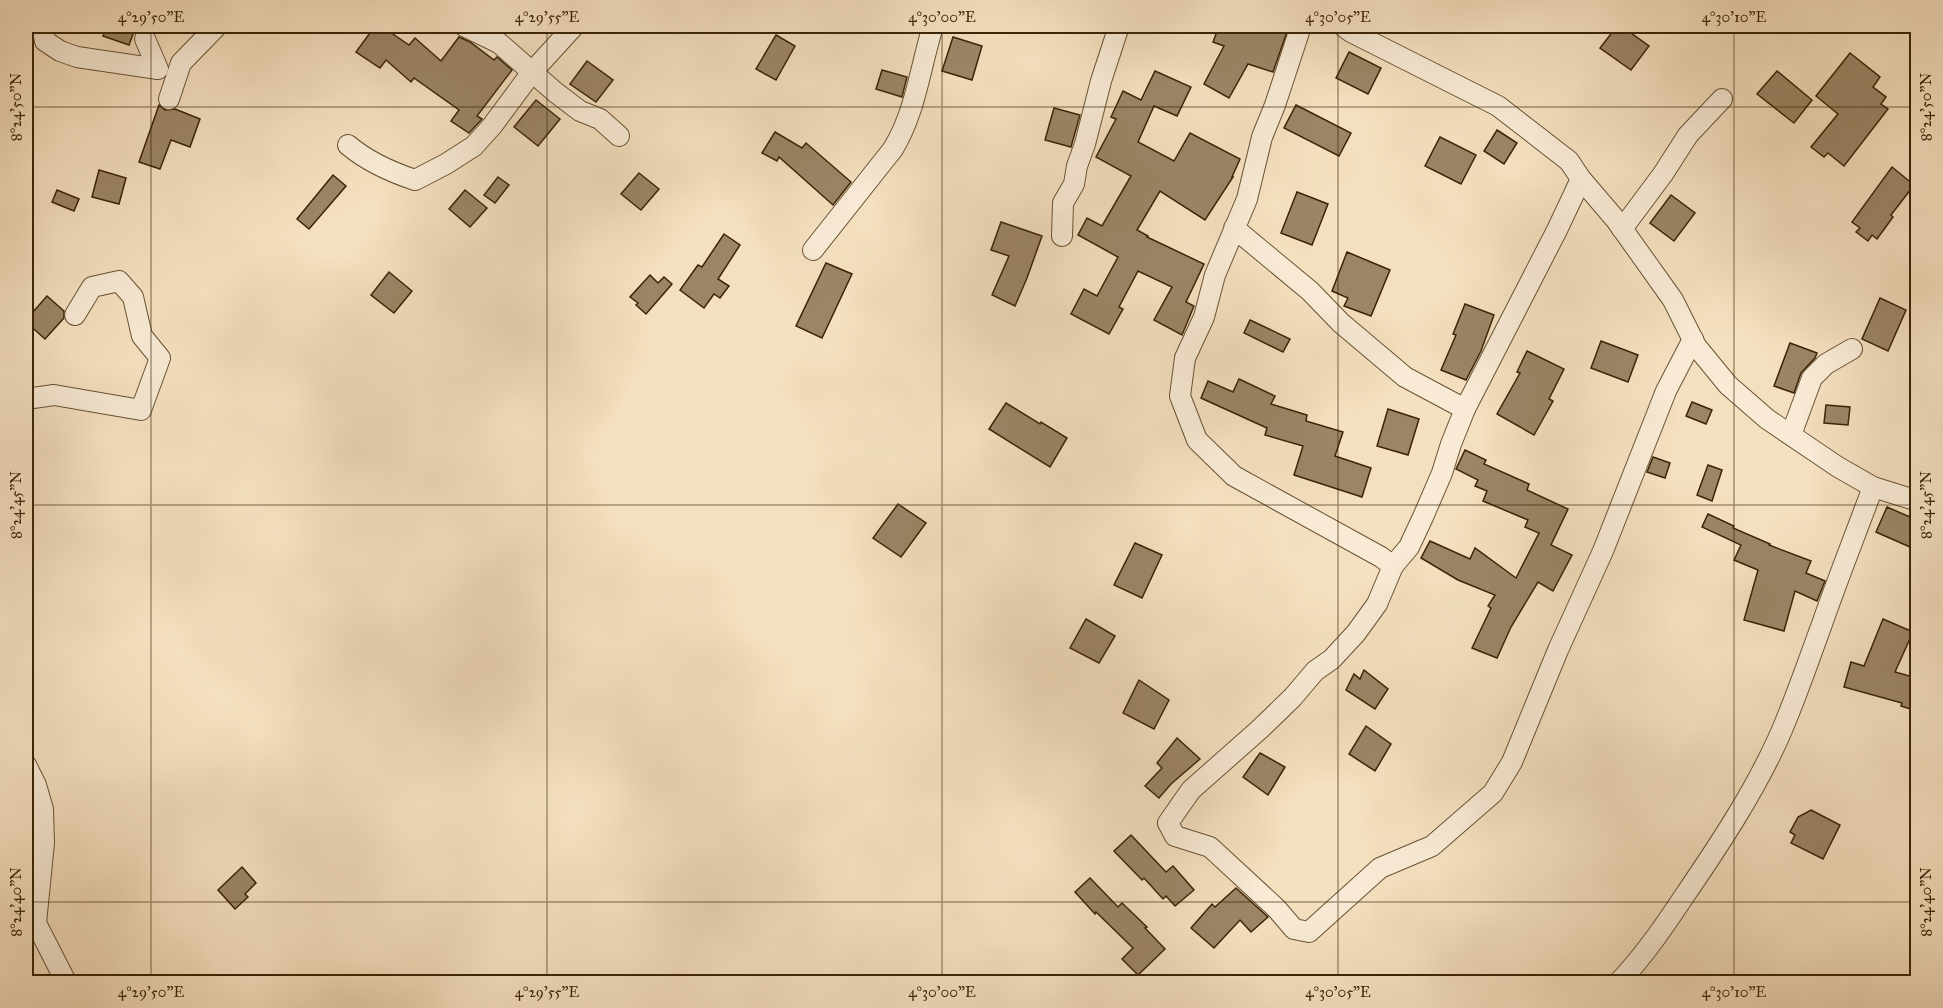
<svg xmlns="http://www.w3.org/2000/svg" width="1943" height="1008" font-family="'IM FELL Great Primer',serif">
<rect width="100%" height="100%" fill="#f4dfbe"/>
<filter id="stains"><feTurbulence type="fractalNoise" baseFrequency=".00333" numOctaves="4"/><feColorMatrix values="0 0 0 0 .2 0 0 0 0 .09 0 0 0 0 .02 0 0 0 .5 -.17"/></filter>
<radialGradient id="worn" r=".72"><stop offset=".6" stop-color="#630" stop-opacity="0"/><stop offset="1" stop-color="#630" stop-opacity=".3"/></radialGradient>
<g fill="#9b8566" stroke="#3a2406" stroke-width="1.5">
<path d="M107,26H136L129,45L103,36Z"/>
<path d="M375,26H381L409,45L415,38L441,61L459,37L470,42L494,60L497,57L512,70L477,116L482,119L469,133L451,121L459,110L414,78L411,82L386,60L380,68L356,52Z"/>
<path d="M1219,26H1289L1273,72L1248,64L1229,98L1204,84L1224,46L1213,42Z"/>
<path d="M1617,26H1621L1649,46L1631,70L1600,48Z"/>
<path d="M776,35L795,46L776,80L756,69Z"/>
<path d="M953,37L982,46L972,80L942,71Z"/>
<path d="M1349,52L1381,68L1368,94L1336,78Z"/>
<path d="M1850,53L1880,77L1873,87L1886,97L1881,104L1888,109L1844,166L1828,153L1824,157L1811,147L1838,114L1816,96Z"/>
<path d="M587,61L613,80L596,102L570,84Z"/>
<path d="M882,70L907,77L902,97L876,89Z"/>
<path d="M1155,71L1191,87L1177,116L1154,106L1138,142L1174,161L1190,133L1240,159L1232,177H1233L1205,220L1160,191L1137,230L1148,236L1147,237L1204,264L1186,302L1194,306L1182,335L1154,320L1172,287L1138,271L1119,307L1123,309L1109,334L1071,314L1084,289L1097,296L1118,257L1078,235L1087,218L1102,226L1131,176L1096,157L1116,119L1111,117L1123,91L1141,100Z"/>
<path d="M1777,71L1812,100L1794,123L1757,94Z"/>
<path d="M536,100L560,119L538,146L514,127Z"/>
<path d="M159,105L165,110L175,109L200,119L190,147L171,140L160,169L139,162Z"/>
<path d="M1296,105L1351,133L1339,156L1284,128Z"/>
<path d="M1054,108L1080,115L1071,147L1045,140Z"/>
<path d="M1497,130L1517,143L1504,164L1484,151Z"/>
<path d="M775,132L802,148L806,143L851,182L833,205L779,157L777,161L762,153Z"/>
<path d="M1440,137L1476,155L1461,184L1425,166Z"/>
<path d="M1892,167L1914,185L1891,215L1893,217L1877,239L1872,235L1868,241L1856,232L1860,228L1852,222Z"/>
<path d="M99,170L126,178L119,204L92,197Z"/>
<path d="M639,173L659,189L641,210L621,194Z"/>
<path d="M333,175L346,186L309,229L297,219Z"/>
<path d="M498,177L509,185L495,203L484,195Z"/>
<path d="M57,190L79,199L74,211L52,202Z"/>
<path d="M465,190L487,208L470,227L449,209Z"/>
<path d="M1297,192L1328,204L1312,245L1281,233Z"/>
<path d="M1671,195L1695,213L1674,241L1650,223Z"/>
<path d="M1001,222L1042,236L1027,278L1015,306L992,295L1009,256L991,250Z"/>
<path d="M724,234L740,245L718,279L729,286L720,298L714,294L704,308L680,290L698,265L702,267Z"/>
<path d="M1347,252L1390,270L1371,316L1344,306L1348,298L1332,291Z"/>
<path d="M826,263L852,274L822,338L796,326Z"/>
<path d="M389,272L412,291L394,313L371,295Z"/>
<path d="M650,275L658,283L664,277L672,284L646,314L636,305L638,303L630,297Z"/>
<path d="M47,296L64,311V318L45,339L26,322V320Z"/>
<path d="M1880,298L1906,310L1888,351L1862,339Z"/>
<path d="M1465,304L1494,315L1481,351L1466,380L1441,370L1456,335L1453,334Z"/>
<path d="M1250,320L1290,339L1283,352L1244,333Z"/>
<path d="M1601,341L1638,355L1628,382L1591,368Z"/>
<path d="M1790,343L1817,353L1815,358L1801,373L1794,393L1774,386Z"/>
<path d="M1527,351L1564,369L1549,399L1553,401L1534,435L1497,414L1520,373L1517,372Z"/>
<path d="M1239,379L1275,396L1271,404L1307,415L1306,421L1343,432L1335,456L1371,468L1362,497L1294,475L1303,446L1265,435L1267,428L1201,398L1208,381L1233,392Z"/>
<path d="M1692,402L1712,410L1706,424L1686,416Z"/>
<path d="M1006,403L1040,424L1041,422L1067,438L1050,467L989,429Z"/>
<path d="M1826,405L1850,407L1848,425L1824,423Z"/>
<path d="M1388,409L1419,419L1408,455L1377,446Z"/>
<path d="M1465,450L1486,460L1484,464L1529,484L1527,490L1568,509L1551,545L1572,555L1553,591L1538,582L1511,627L1497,658L1472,648L1491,608L1488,606L1495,595L1458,580L1421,558L1430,541L1470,559L1475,548L1516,578L1539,533L1525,527L1528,520L1483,501L1487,491L1475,486L1478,480L1456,469Z"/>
<path d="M1653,457L1670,463L1665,478L1647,472Z"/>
<path d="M1708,465L1722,470L1712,501L1697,495Z"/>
<path d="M898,504L926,523L901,557L873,538Z"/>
<path d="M1887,507L1917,520V550L1876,532Z"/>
<path d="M1708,514L1734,526L1733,528L1770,544L1769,545L1811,561L1806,573L1825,581L1817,601L1795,591L1784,631L1744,620L1758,570L1734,560L1741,545L1702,527Z"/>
<path d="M1135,543L1162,555L1142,598L1114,585Z"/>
<path d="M1086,619L1115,636L1099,663L1070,648Z"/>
<path d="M1883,619L1913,632L1895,672L1917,678V711L1901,706L1902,703L1844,687L1851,662L1864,666Z"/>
<path d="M1364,670L1388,689L1375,709L1346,690L1354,674L1360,679Z"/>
<path d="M1139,680L1169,700L1154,729L1123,713Z"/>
<path d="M1366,726L1391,744L1375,771L1349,754Z"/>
<path d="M1177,738L1200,759L1171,784L1159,798L1145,786L1162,768L1157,763Z"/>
<path d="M1260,753L1285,767L1268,795L1243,777Z"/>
<path d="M1811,810L1840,825L1823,859L1791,843L1795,835L1790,832L1798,817Z"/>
<path d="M1131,835L1166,872L1173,866L1194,890L1175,906L1166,896L1163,899L1144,878L1142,880L1114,851Z"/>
<path d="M242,867L256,883L245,894L248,897L235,909L218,890Z"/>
<path d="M1090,878L1118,907L1122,903L1147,927L1145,928L1165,949L1138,975L1122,959L1133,948L1096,912L1095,914L1075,892Z"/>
<path d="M1236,888L1268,917L1251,932L1240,920L1214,948L1191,928L1212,904L1215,907Z"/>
</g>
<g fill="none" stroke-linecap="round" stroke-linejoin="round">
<g stroke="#685334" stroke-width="22">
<g id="minor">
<path d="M42,26L45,41L60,51L77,57L158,69L145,39"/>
<path d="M464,26L499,43L555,92L580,111L600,119L619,136"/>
<path d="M1343,26L1351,32L1498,106L1569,161L1581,179L1616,220L1673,300L1696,346L1728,385L1767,419L1838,467L1873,487L1918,501"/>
<path d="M169,99L181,63L217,26"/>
<path d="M348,145C368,162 391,172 415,180L446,164L474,146L492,126L532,72L574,26"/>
<path d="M1234,228L1310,291L1341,323L1405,377L1465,409L1451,444L1442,473L1423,517L1409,547L1393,566L1381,557L1234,476L1197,440L1180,396L1185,358L1204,317L1215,275L1247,199L1262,137L1275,105L1301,26"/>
<path d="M1622,229L1663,174L1688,135L1722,99"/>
<path d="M1062,236L1063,203L1074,184L1077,166L1085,144L1101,81L1119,26"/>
<path d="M813,250L893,149C916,111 920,68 933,26"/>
<path d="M26,399L54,395L141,410L160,358L142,336L133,297L119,281L92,287L75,315"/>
<path d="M1465,409L1557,230L1581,179"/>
<path d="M1791,435L1812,378L1826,364L1852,349"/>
<path d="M1393,566L1377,604L1356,633L1332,659L1315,671L1293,697L1260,729L1191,790L1168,823L1175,836L1210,847L1276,908L1294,929L1309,932L1380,868L1432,846L1493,793L1512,762L1558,650L1603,551L1666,391L1693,339"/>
<path d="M26,765L36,785L43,809L44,843L36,923L66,982"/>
<path d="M1619,982C1644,956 1665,925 1685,895C1719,845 1753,794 1778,739C1795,701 1808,662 1822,624C1838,578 1856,533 1873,487"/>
<path d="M1917,982L1918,981"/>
</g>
</g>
<use href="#minor" stroke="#f8ead5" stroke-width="20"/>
</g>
<path fill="none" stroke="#3a2406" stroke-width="1.5" stroke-opacity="0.45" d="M151,26V982M547,26V982M942,26V982M1338,26V982M1734,26V982M26,107H1918M26,505H1918M26,902H1918"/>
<rect width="1943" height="1008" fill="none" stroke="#f4dfbe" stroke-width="66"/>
<rect x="33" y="33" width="1877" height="942" fill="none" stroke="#3a2406" stroke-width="2"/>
<g font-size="15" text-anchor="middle" fill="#3a2406">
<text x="151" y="22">4°29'50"E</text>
<text x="547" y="22">4°29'55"E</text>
<text x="942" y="22">4°30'00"E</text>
<text x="1338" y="22">4°30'05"E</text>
<text x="1734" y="22">4°30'10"E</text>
<text transform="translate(16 107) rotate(-90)" y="5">8°24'50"N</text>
<text transform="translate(1926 107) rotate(-90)" y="5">8°24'50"N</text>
<text transform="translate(16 505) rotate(-90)" y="5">8°24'45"N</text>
<text transform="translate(1926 505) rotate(-90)" y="5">8°24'45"N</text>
<text transform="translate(16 902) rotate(-90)" y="5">8°24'40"N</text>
<text transform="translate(1926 902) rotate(-90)" y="5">8°24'40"N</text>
<text x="151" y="997">4°29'50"E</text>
<text x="547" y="997">4°29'55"E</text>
<text x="942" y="997">4°30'00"E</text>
<text x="1338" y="997">4°30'05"E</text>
<text x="1734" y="997">4°30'10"E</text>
</g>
<rect width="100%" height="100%" filter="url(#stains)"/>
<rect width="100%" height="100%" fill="url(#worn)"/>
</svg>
